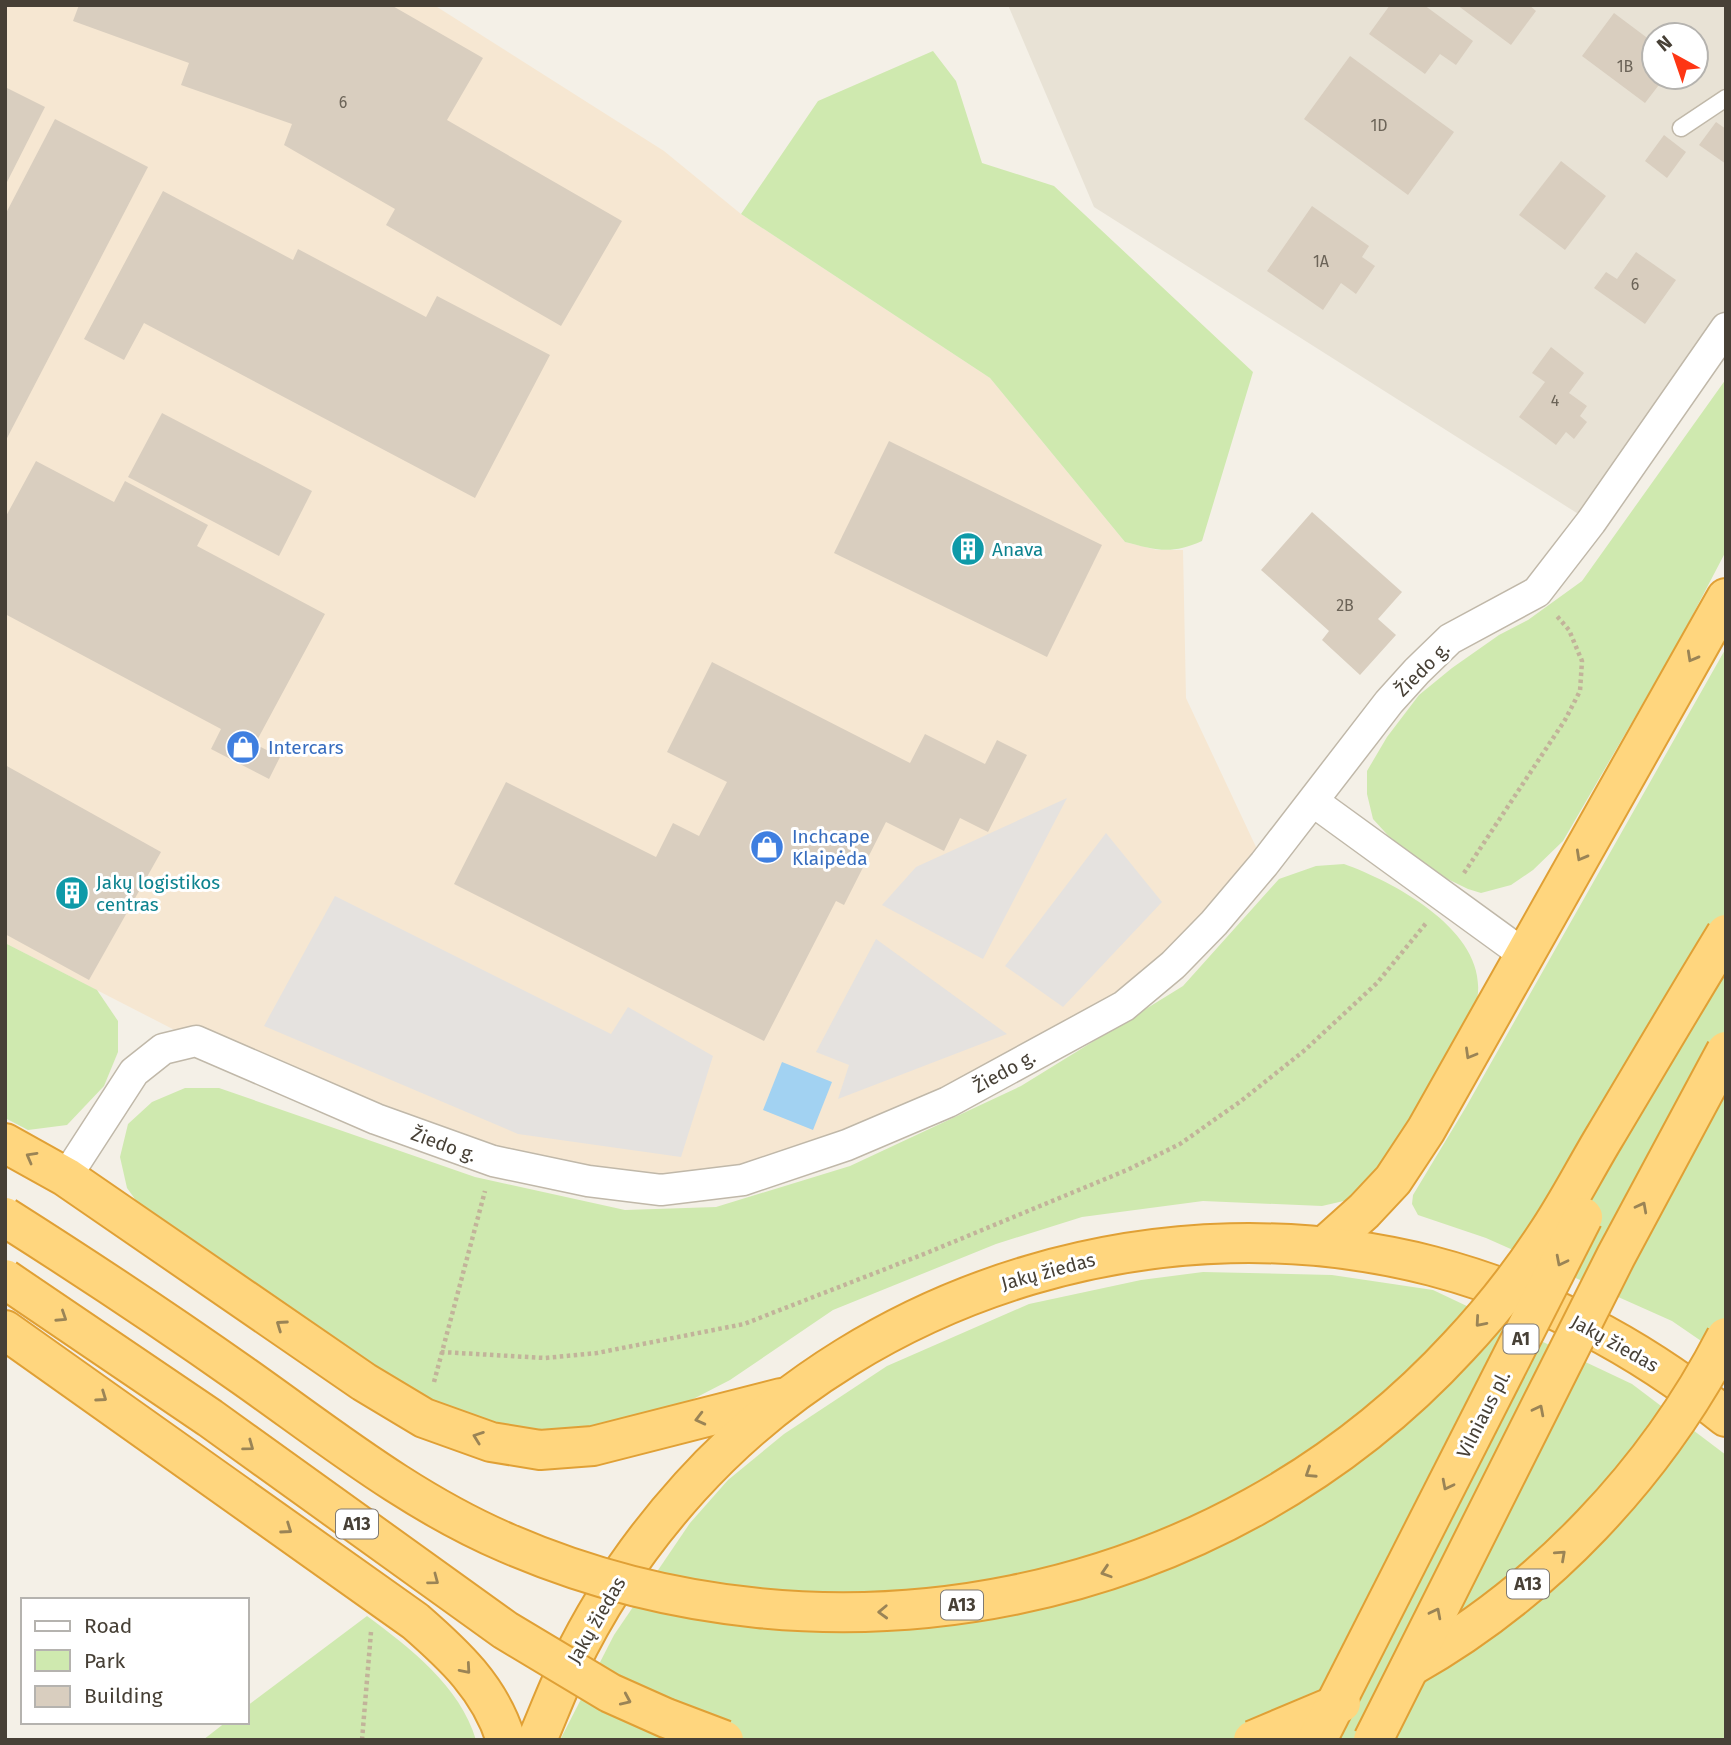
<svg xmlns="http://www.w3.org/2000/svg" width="1731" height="1745" font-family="'Fira Sans',sans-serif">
<rect width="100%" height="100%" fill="#f4f0e7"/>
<path fill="#e8e2d5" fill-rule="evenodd" d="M1008,5H1726V328L1591,522L1094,207ZM1654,35H1696V77H1654Z"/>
<path fill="#f6e7d2" d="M5,5H434L664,151L741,214L990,378L1125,542L1157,550H1183L1186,698L1264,864L1124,1006L743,1180L588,1181L196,1041L5,943Z"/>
<g fill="#cfe9af">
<path d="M933,51L956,81L982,163L1054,186L1253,372L1202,541C1171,555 1156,550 1125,542L990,378L741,214L818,101Z"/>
<path d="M1726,379V551L1679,641L1563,841L1533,870L1511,885L1481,893L1468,889L1429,870L1394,842L1373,819L1367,794V771L1387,737L1419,695L1452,668L1499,635L1528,620L1582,581Z"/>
<path d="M1726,648V1358L1672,1321L1486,1238L1418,1215L1412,1204L1413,1195L1466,1107Z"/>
<path d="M1344,864C1397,883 1494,935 1476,1004C1473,1018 1461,1033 1454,1046C1425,1098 1392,1147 1361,1197L1322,1206L1203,1201L1082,1217L996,1244L833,1310L730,1380L670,1411L580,1432L534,1434L436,1407L145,1213L127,1188L120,1157L128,1124L152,1102L185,1088H219L475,1177L625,1210L716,1207L850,1166L1021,1086L1183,986L1279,879L1316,866Z"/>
<path d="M5,943L97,990L118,1021V1052L104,1086L67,1125L28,1130L5,1118Z"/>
<path d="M1203,1272L1332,1275L1433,1290L1632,1384L1726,1455V1740H560L614,1635L690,1523L728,1480L784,1434L887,1366L1029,1304L1141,1280Z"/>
<path d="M367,1616C410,1648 460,1686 476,1740H203L226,1722H247V1706Z"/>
</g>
<g fill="#e5e2df">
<path d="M1067,798L983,959L882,905L916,867Z"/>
<path d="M1106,833L1162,902L1063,1007L1005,966Z"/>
<path d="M335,896L611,1034L628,1007L713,1056L681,1157L518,1134L264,1026Z"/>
<path d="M876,939L1007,1034L838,1099L849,1065L816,1052Z"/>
</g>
<path fill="#a2d2f2" d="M782,1062L832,1082L813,1130L763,1110Z"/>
<g fill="#d9cebf">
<path d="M79,5H391L483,58L447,120L622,221L561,326L386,225L395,209L284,145L292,124L181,85L189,63L73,21Z"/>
<path d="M1390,5H1424L1473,41L1456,65L1440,54L1425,74L1369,34Z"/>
<path d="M1457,5H1529L1536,11L1511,45Z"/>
<path d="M1614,13L1654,43V77H1665L1645,103L1582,56Z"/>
<path d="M1350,56L1454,132L1408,195L1304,119Z"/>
<path d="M5,87L45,107L5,186Z"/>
<path d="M55,119L148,167L5,442V215Z"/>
<path d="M1716,122L1726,129V164L1699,145Z"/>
<path d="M1664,135L1686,152L1667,178L1645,161Z"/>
<path d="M1561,161L1606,196L1565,250L1519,215Z"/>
<path d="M163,191L293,260L298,249L426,317L437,296L550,355L475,498L144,323L124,360L84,339Z"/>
<path d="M1312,206L1369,246L1362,257L1375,266L1356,294L1341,283L1323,310L1267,271Z"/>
<path d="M1636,252L1676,280L1645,324L1594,288L1606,272L1617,279Z"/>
<path d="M1551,347L1584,373L1569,393L1587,406L1580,416L1587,422L1574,439L1566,432L1556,445L1519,417L1545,382L1532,373Z"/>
<path d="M162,413L312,491L279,556L128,477Z"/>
<path d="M889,441L1102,545L1047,657L834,553Z"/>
<path d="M36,461L114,502L125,481L208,525L197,546L325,614L255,744L280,757L269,779L211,749L221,729L5,614V518Z"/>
<path d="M1312,512L1402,592L1378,619L1396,635L1360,675L1322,640L1329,631L1261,570Z"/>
<path d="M712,662L910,763L925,734L985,764L997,740L1027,755L988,832L960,818L944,851L886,822L844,905L836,901L764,1041L454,884L506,782L656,857L673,823L699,836L727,782L667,752Z"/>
<path d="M5,765L161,852L89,980L5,934Z"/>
</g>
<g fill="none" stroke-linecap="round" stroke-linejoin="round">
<g stroke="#c0b8a9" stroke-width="19">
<path id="service" d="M1681,128L1726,98"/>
</g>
<g stroke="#c0b8a9" stroke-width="33">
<g id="minor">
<path d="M1314,802L1526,956"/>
<path d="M66,1177L134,1072L163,1049L196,1041L376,1119L493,1161L588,1181L661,1190L743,1180L847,1145L948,1102L1124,1006L1173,965L1214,923L1264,864L1389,702L1417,671L1450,639L1537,592L1591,522L1726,328"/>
</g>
</g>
<g stroke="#e0a035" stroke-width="42">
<g id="trunk">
<path d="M5,1143L66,1177L364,1382L424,1418L491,1442L540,1450L593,1446L781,1398"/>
<path d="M1325,1246L1364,1211L1393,1180L1426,1130L1726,598"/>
<path d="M5,1330L415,1621C454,1655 490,1688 506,1740"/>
<path d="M537,1740C548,1715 557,1690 569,1666C600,1601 642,1540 690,1487C874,1284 1167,1198 1432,1266C1539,1294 1640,1347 1726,1417"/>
</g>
</g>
<g stroke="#c2b39a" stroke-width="4.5" stroke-dasharray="3.5 3.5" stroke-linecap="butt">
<path d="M1464,873L1565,720L1580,691L1582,661L1569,630L1556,615"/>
<path d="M441,1352L545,1358L597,1353L744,1324L929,1252L1127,1170L1180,1144L1241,1101L1305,1050L1377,983L1427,922"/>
<path d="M434,1382L485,1191"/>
<path d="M362,1740L371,1632"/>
</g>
<use href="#service" stroke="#fff" stroke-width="16"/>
<use href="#minor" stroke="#fff" stroke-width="30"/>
<use href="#trunk" stroke="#ffd67e" stroke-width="38"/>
<g stroke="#e0a035" stroke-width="42" stroke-linecap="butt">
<g id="trunk-bridge">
<path d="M5,1217C87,1269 167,1322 245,1377C330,1437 411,1502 507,1543C830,1683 1219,1607 1459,1346C1491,1312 1520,1275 1545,1237C1567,1205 1585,1169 1605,1136C1645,1069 1685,1001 1726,934"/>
<path d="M5,1279L210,1418L505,1630L610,1693L666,1718L724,1740"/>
<path d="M1410,1667C1543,1592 1656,1473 1726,1337"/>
<path d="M1253,1740L1341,1703"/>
<path d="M1317,1740L1583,1217"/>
<path d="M1373,1740L1616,1256L1726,1051"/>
</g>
</g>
<use href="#trunk-bridge" stroke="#ffd67e" stroke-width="38"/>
</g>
<defs><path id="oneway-chevron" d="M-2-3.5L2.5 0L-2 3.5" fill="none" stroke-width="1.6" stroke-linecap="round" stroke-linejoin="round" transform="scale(1.75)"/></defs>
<g stroke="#9a8456">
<use href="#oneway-chevron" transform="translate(1692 657) rotate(119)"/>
<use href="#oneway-chevron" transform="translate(1581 856) rotate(119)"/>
<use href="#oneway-chevron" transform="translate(1470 1054) rotate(120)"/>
<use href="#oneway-chevron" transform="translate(31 1157) rotate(-151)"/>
<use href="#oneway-chevron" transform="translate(1642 1207) rotate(-62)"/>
<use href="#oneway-chevron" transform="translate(1561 1261) rotate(117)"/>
<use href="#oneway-chevron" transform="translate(62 1317) rotate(33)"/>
<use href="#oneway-chevron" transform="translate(1480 1322) rotate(131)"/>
<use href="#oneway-chevron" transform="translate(281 1325) rotate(-145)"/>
<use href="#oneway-chevron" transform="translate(102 1397) rotate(35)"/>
<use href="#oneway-chevron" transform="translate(1539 1410) rotate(-63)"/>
<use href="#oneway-chevron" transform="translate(700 1419) rotate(166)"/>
<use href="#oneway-chevron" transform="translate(478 1437) rotate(-160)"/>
<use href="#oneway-chevron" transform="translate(249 1446) rotate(36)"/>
<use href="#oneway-chevron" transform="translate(1310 1473) rotate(147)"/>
<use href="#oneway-chevron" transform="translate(1447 1485) rotate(117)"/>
<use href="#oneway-chevron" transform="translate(287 1529) rotate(35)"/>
<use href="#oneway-chevron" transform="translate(1561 1555) rotate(-42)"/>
<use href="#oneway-chevron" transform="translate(1106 1572) rotate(162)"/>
<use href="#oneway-chevron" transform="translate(434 1580) rotate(37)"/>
<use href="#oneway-chevron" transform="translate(883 1612) rotate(178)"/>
<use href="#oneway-chevron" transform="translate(1436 1613) rotate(-63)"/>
<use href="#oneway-chevron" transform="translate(466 1669) rotate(49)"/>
<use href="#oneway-chevron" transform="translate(626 1700) rotate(24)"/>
</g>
<defs>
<g id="building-disc" transform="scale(1.75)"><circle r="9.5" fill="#0f9aa8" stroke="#fff"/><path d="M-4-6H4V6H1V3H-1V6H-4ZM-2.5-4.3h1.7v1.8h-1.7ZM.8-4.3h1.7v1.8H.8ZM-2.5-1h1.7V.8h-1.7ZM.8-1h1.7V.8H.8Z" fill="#fff"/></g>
<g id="shop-disc" transform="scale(1.75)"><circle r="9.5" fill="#3f7fe0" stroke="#fff"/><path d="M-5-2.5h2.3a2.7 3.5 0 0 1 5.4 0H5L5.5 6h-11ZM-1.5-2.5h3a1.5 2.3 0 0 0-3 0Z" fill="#fff"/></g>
</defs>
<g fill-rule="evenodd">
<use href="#building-disc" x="968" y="549"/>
<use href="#shop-disc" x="243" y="747"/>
<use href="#shop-disc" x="767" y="847"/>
<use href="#building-disc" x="72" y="893"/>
</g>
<g text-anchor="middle" stroke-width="6" stroke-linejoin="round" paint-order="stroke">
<g font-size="16" fill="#6c6458">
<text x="1625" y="72">1B</text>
<text x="343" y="108">6</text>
<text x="1379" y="131">1D</text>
<text x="1321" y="267">1A</text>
<text x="1635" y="290">6</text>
<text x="1555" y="406">4</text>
<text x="1345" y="611">2B</text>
</g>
<g fill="#fff" stroke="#7e7972" stroke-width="2">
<rect x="1503.5" y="1324.5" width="35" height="29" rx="5"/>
<rect x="336" y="1509.5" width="42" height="29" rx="5"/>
<rect x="1507" y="1569.5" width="42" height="29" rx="5"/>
<rect x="941" y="1590.5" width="42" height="29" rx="5"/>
</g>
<g font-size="18" font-weight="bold" fill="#474036">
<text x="1521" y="1345">A1</text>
<text x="357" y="1530">A13</text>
<text x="1528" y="1590">A13</text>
<text x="962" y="1611">A13</text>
</g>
<g font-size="19" fill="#0d838f" stroke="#fff" text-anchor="start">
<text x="992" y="556">Anava</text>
<text x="96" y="889">Jakų logistikos<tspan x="96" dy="22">centras</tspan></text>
</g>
<g font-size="19" fill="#474036" stroke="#fff">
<text transform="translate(1422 669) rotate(-45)" y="7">Žiedo g.</text>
<text transform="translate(1004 1071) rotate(-29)" y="7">Žiedo g.</text>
<text transform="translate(444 1144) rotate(20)" y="7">Žiedo g.</text>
<text transform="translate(1048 1271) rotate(-15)" y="7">Jakų žiedas</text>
<text transform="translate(1615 1343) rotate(29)" y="7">Jakų žiedas</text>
<text transform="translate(1483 1414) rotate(-63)" y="7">Vilniaus pl.</text>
<text transform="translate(596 1620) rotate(-60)" y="7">Jakų žiedas</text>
</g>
<g font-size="19" fill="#366cbe" stroke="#fff" text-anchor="start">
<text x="268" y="754">Intercars</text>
<text x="792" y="843">Inchcape<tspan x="792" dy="22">Klaipėda</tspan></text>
</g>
</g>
<rect width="1731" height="1745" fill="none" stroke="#474036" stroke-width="14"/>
<rect x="21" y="1598" width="228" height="126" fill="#ffffff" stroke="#b5b3af" stroke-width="2"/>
<rect x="35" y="1621" width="35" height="10" fill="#ffffff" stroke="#b5b3af" stroke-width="2"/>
<text x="84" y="1633" font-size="21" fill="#474036">Road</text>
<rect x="35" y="1650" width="35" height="21" fill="#cfe9af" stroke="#b5b3af" stroke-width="2"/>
<text x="84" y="1668" font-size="21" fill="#474036">Park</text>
<rect x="35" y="1686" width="35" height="21" fill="#d9cebf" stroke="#b5b3af" stroke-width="2"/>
<text x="84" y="1703" font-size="21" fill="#474036">Building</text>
<g transform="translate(1675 56) rotate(320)"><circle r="33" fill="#ffffff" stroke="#b5b3af" stroke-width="2"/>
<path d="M0-5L12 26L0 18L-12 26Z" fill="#fe3614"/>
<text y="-10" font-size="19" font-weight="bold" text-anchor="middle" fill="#474036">N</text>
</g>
</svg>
